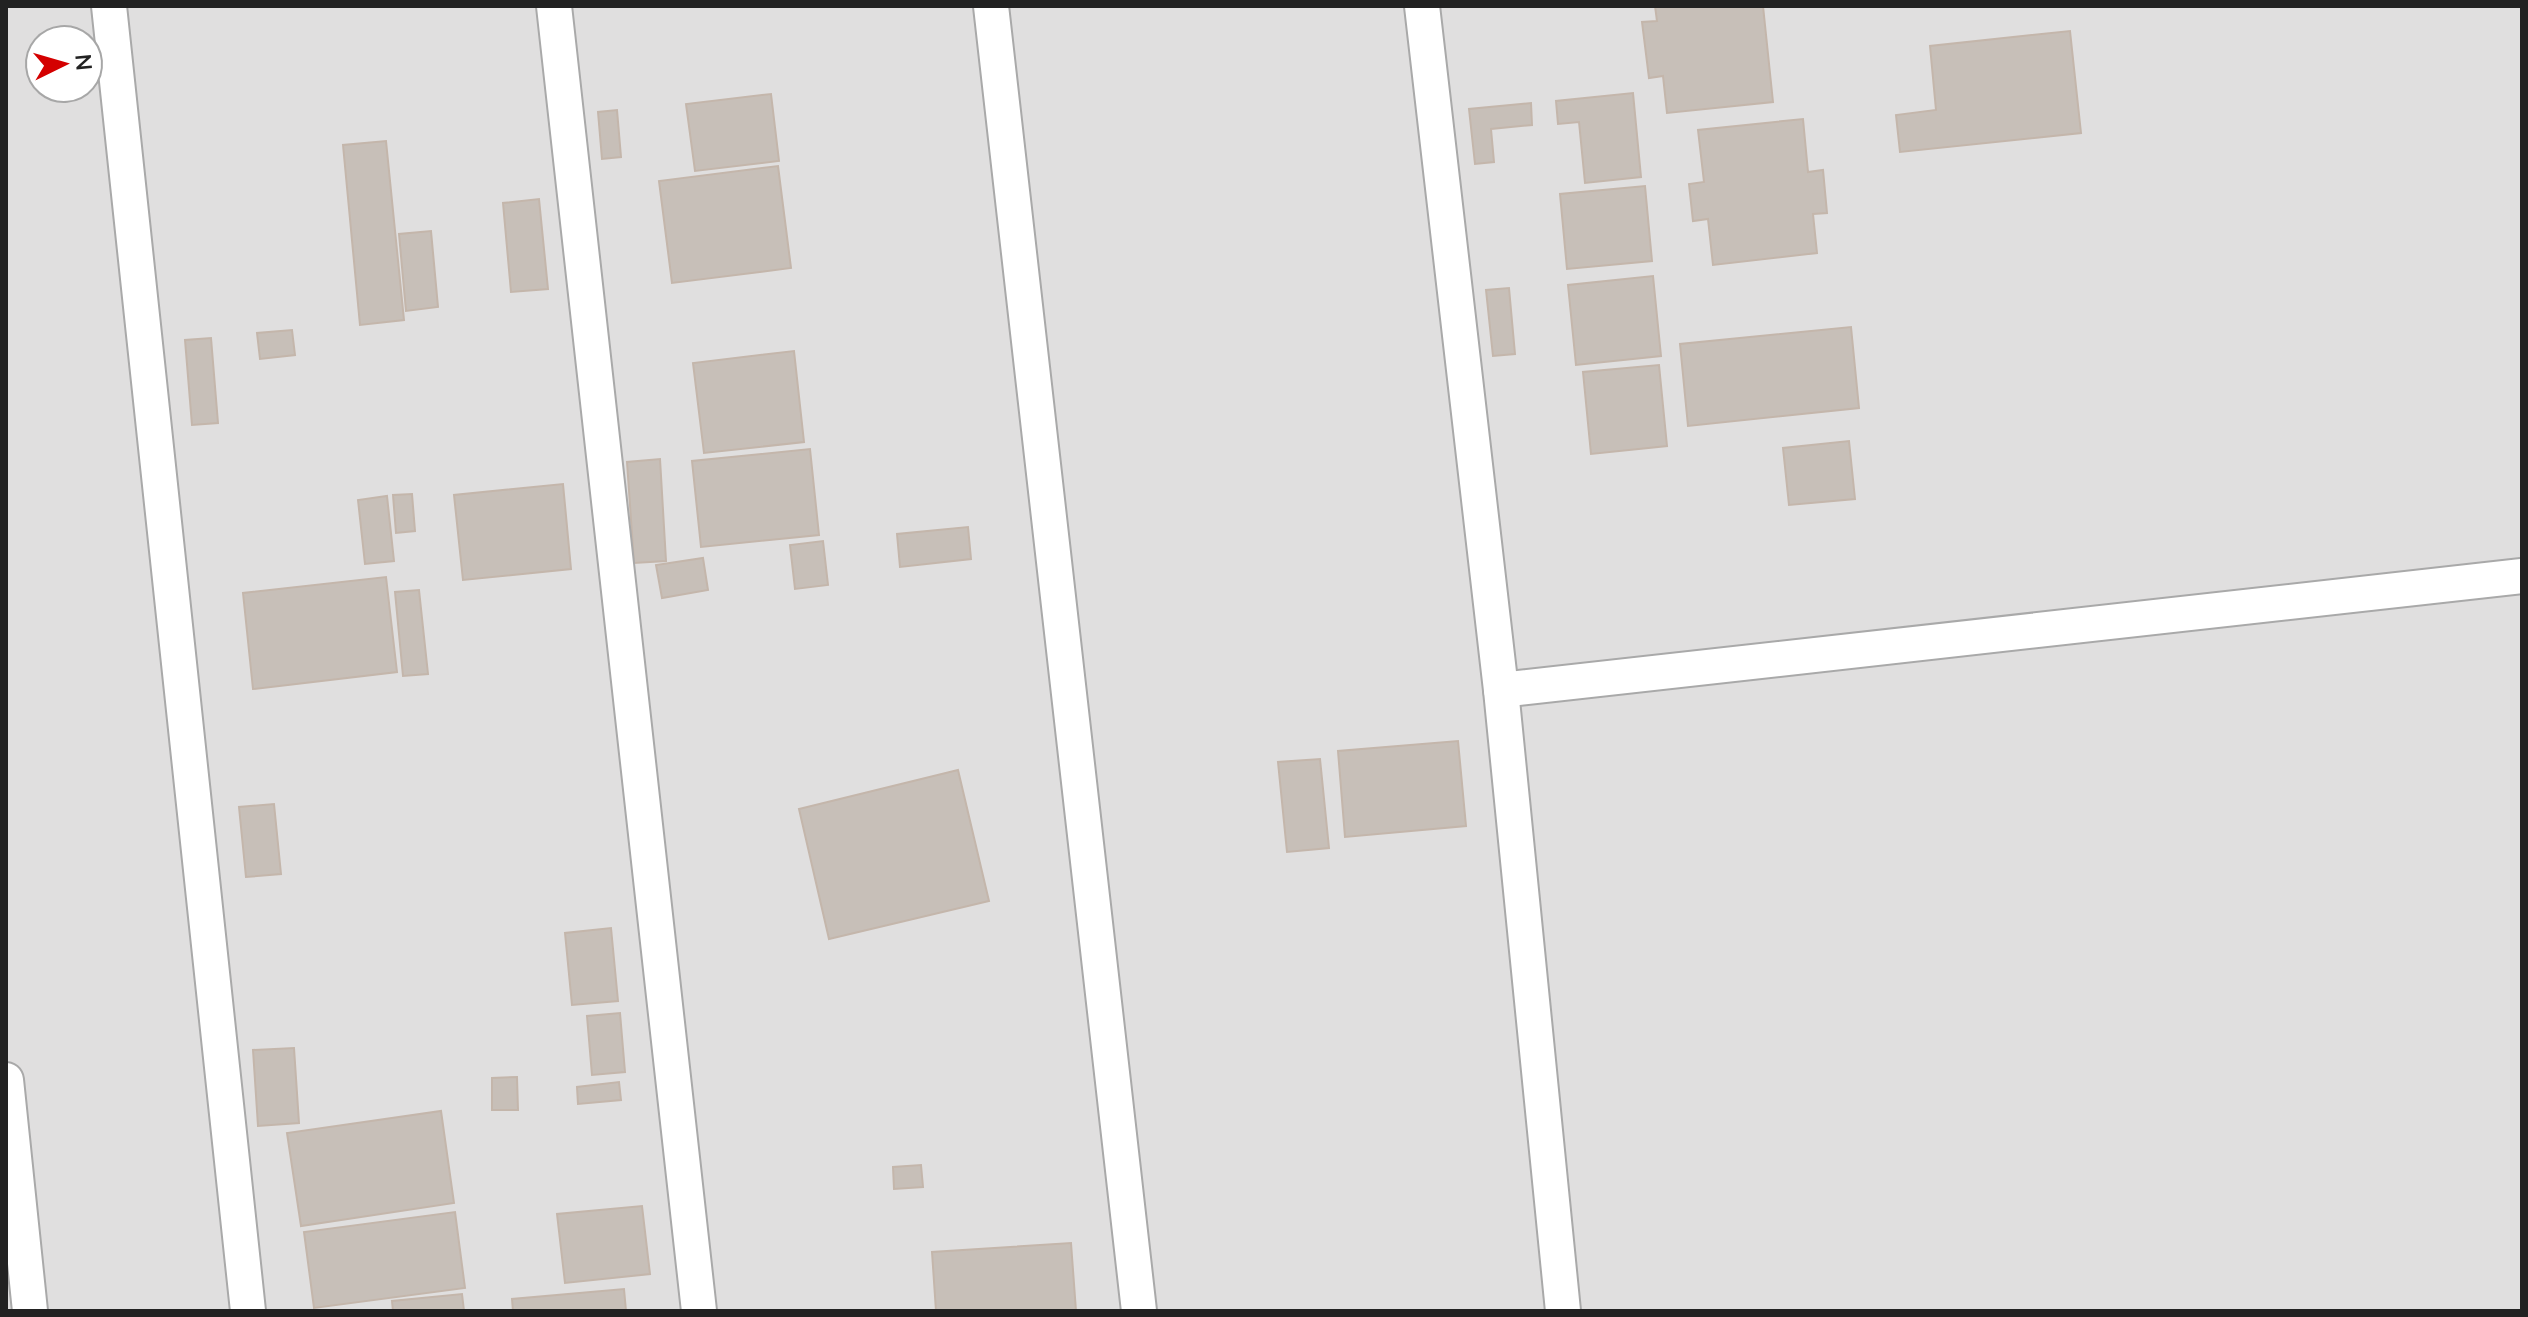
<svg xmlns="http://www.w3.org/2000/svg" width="2528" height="1317" font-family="'Nunito Sans',sans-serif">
<rect width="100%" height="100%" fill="#f2efe9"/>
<path fill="#e0dfdf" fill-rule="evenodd" d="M6,6H2522V1311H6ZM40,40H88V88H40Z"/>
<g fill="#c7bfb8" stroke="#c4b6ab" stroke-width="2">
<path d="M1655,6H1763L1773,102L1667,113L1663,76L1649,78L1642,22L1657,21Z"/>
<path d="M2070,31L2081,133L1900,152L1896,115L1936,110L1930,46Z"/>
<path d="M1633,93L1641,177L1585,183L1579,122L1558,124L1556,101Z"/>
<path d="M771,94L779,161L695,171L686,104Z"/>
<path d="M1531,103L1532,125L1491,129L1494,162L1475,164L1469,109Z"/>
<path d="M617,110L621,157L602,159L598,112Z"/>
<path d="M1803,119L1808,172L1823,170L1827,213L1813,214L1817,253L1713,265L1708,219L1693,221L1689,184L1704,182L1698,130Z"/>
<path d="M386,141L404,320L360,325L343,145Z"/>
<path d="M778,166L791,268L672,283L659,181Z"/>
<path d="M1645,186L1652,261L1567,269L1560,194Z"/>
<path d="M539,199L548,289L511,292L503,203Z"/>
<path d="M431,231L438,307L406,311L399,234Z"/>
<path d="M1653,276L1661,356L1576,365L1568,285Z"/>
<path d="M1509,288L1515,354L1493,356L1486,290Z"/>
<path d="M1851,327L1859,408L1688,426L1680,344Z"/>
<path d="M292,330L295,355L260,359L257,333Z"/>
<path d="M211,338L218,423L192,425L185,340Z"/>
<path d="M794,351L804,442L704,453L693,363Z"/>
<path d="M1659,365L1667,446L1591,454L1583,372Z"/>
<path d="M1849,441L1855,499L1789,505L1783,448Z"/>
<path d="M810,449L819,535L701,547L692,461Z"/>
<path d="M660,459L666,561L634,563L627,462Z"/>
<path d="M563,484L571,569L463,580L454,495Z"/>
<path d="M412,494L415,531L396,533L393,495Z"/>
<path d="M387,496L394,561L365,564L358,500Z"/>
<path d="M968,527L971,559L900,567L897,534Z"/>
<path d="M823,541L828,585L795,589L790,545Z"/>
<path d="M703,558L708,590L662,598L656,565Z"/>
<path d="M386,577L397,672L253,689L243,593Z"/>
<path d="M419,590L428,674L403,676L395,592Z"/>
<path d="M1458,741L1466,826L1345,837L1338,751Z"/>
<path d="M1320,759L1329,848L1287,852L1278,762Z"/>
<path d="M958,770L989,901L829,939L799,809Z"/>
<path d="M274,804L281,874L246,877L239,807Z"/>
<path d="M611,928L618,1001L572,1005L565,933Z"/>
<path d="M620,1013L625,1072L592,1075L587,1016Z"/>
<path d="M294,1048L299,1123L258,1126L253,1050Z"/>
<path d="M517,1077L518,1110H492V1078Z"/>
<path d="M619,1082L621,1100L578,1104L577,1087Z"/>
<path d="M441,1111L454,1203L301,1226L287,1133Z"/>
<path d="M921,1165L923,1187L894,1189L893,1167Z"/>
<path d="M642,1206L650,1274L565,1283L557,1214Z"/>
<path d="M455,1212L465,1288L314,1308L304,1232Z"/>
<path d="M1071,1243L1076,1311H936L932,1252Z"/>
<path d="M624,1289L626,1311H513L512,1299Z"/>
<path d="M462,1294L464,1311H393L392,1301Z"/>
</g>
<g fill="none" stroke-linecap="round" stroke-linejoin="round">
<g stroke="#a9a9a9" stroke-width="38">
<g id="street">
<path d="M109,6L248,1311"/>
<path d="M554,6L699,1311"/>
<path d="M991,6L1139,1311"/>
<path d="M1422,6L1501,690L1563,1311"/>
<path d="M1501,690L2522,576"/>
<path d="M6,1080L30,1311"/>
</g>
</g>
<use href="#street" stroke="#fff" stroke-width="34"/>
</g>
<rect width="2528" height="1317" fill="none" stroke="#222222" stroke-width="16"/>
<g transform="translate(64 64) rotate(85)"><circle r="38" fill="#ffffff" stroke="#a7a7a7" stroke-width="2"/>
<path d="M0-6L14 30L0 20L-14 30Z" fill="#d40000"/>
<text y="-12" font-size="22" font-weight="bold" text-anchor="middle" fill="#222222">N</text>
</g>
</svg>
